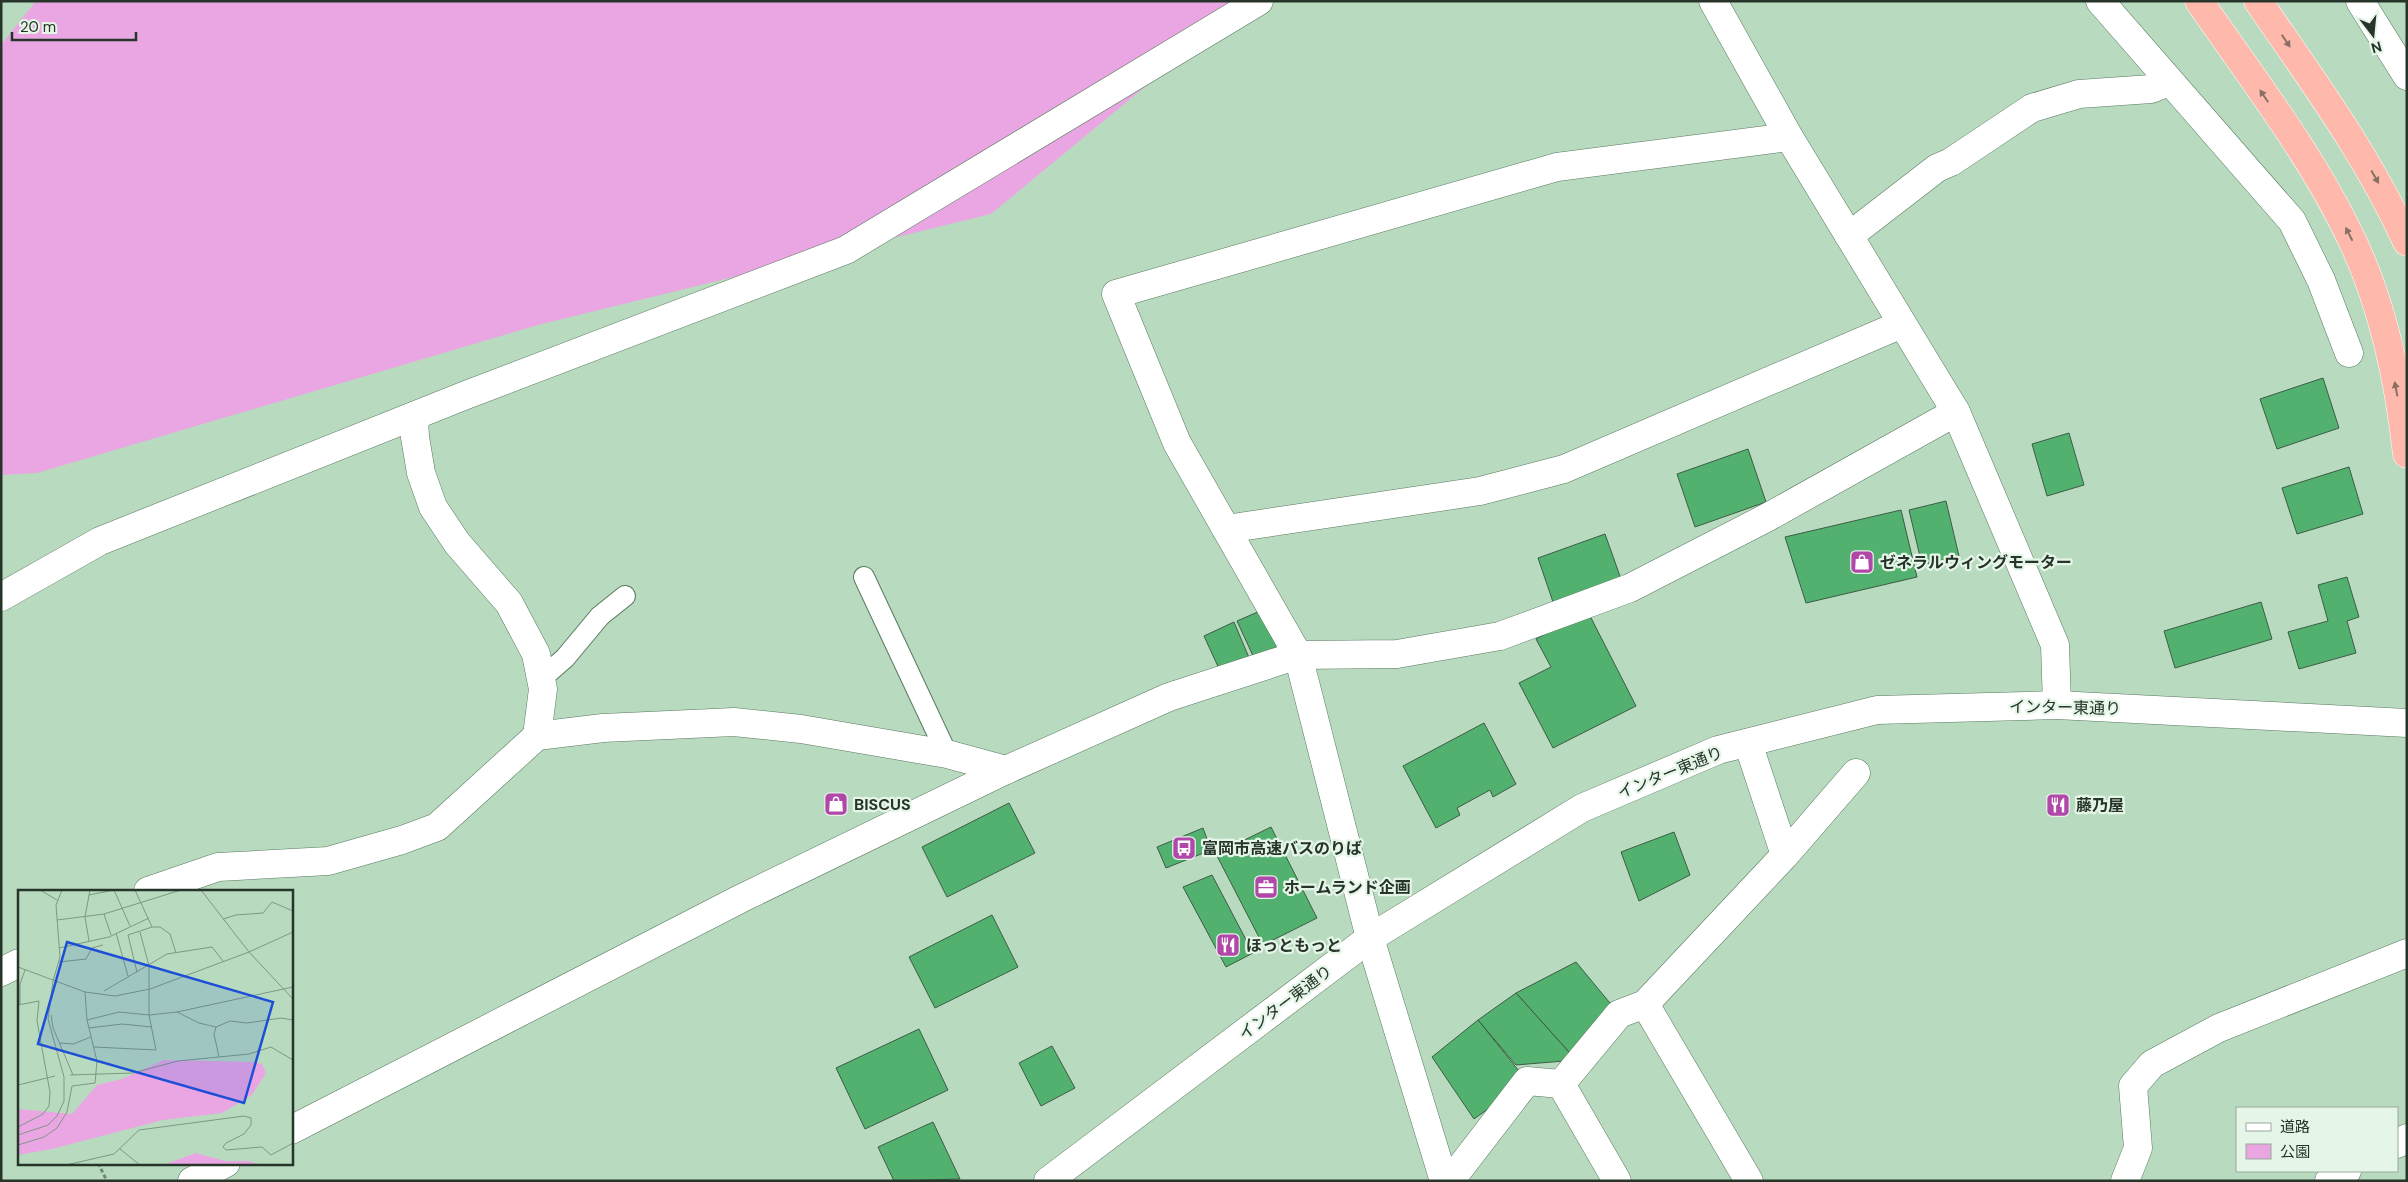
<svg xmlns="http://www.w3.org/2000/svg" width="2408" height="1182" font-family="'DM Sans','Noto Sans JP',sans-serif">
<rect width="100%" height="100%" fill="#b8dbbf"/>
<path fill="#eaa6e2" d="M36,1H1249L991,214L538,325L37,473L1,475V45Z"/>
<g fill="#53b16f" stroke="#3d5c45">
<path d="M2323,378L2339,428L2277,449L2260,399Z"/>
<path d="M2069,433L2084,485L2047,496L2032,444Z"/>
<path d="M1748,449L1766,502L1695,527L1677,474Z"/>
<path d="M2349,467L2363,514L2297,534L2282,488Z"/>
<path d="M1946,501L1959,556L1922,565L1909,510Z"/>
<path d="M1901,510L1917,577L1806,603L1785,537Z"/>
<path d="M1605,534L1621,579L1553,602L1538,558Z"/>
<path d="M2347,577L2359,617L2347,621L2356,653L2299,669L2288,632L2328,621L2318,585Z"/>
<path d="M2261,602L2272,639L2175,668L2164,631Z"/>
<path d="M1267,608L1283,646L1254,658L1237,621Z"/>
<path d="M1588,612L1636,706L1553,748L1519,683L1551,667L1536,639Z"/>
<path d="M1234,622L1250,660L1221,673L1204,636Z"/>
<path d="M1484,723L1516,784L1493,797L1490,790L1457,808L1460,815L1436,828L1403,766Z"/>
<path d="M1009,803L1035,853L947,897L922,847Z"/>
<path d="M1271,827L1317,918L1263,945L1216,854Z"/>
<path d="M1203,828L1211,850L1166,868L1157,847Z"/>
<path d="M1674,832L1690,875L1639,901L1621,852Z"/>
<path d="M1212,875L1253,953L1226,967L1183,887Z"/>
<path d="M992,915L1018,967L935,1008L909,957Z"/>
<path d="M1576,962L1619,1014L1577,1061L1516,993Z"/>
<path d="M1516,993L1576,1060L1516,1065L1478,1020Z"/>
<path d="M1478,1020L1527,1081L1474,1119L1432,1057Z"/>
<path d="M919,1029L948,1090L865,1129L836,1068Z"/>
<path d="M1052,1046L1075,1088L1041,1106L1019,1063Z"/>
<path d="M933,1122L960,1179L894,1181L878,1147Z"/>
</g>
<g fill="none" stroke-linecap="round" stroke-linejoin="round">
<g stroke="#597960" stroke-width="22">
<g id="lane">
<path d="M864,577L947,754"/>
<path d="M541,679L565,658L600,616L625,596"/>
</g>
</g>
<g stroke="#597960" stroke-width="29">
<g id="street">
<path d="M1713,1L1789,137L1956,412L2055,645L2057,705"/>
<path d="M2100,1L2292,221L2321,280L2349,353"/>
<path d="M2360,1L2407,76"/>
<path d="M1849,236L1937,168L1951,162L2032,108L2079,94L2151,89L2169,82"/>
<path d="M414,416L415,437L421,473L433,507L457,543L509,603L536,654L543,689L537,736"/>
<path d="M1226,529L1480,491L1564,469L1902,324"/>
<path d="M1,597L100,541L466,395L846,250L1259,1"/>
<path d="M1748,743L1785,855"/>
<path d="M148,891L218,867L328,861L402,840L437,827L537,736L603,728L734,722L801,729L947,754L1006,770"/>
<path d="M1,972L19,963"/>
<path d="M1645,1004L1749,1181"/>
<path d="M1561,1084L1617,1181"/>
<path d="M291,1130L742,898L1006,770L1169,697L1298,655L1397,654L1500,636L1630,588L1768,517L1956,412"/>
<path d="M2397,1144L2407,1138"/>
<path d="M192,1181L226,1163"/>
<path d="M1444,1181L1370,938L1298,655L1177,443L1116,294L1557,167L1789,137"/>
<path d="M1450,1181L1527,1081L1561,1084L1619,1014L1645,1004L1785,855L1856,773"/>
<path d="M2125,1181L2138,1148L2133,1086L2152,1064L2219,1028L2407,953"/>
<path d="M2329,1181L2347,1171"/>
</g>
</g>
<g stroke="#597960" stroke-width="29">
<path id="secondary" d="M1048,1181L1370,938L1582,808L1718,750L1877,710L2057,705L2407,723"/>
</g>
<g stroke="#fff" stroke-width="29">
<g id="highway">
<path d="M2199,1C2252,78 2311,154 2351,238C2383,304 2399,382 2407,454"/>
<path d="M2258,1C2312,80 2367,154 2407,242"/>
</g>
</g>
<path stroke="#718a76" stroke-width="3" stroke-dasharray="4 2.5" stroke-linecap="butt" d="M98,1163L107,1181"/>
<use href="#lane" stroke="#fff" stroke-width="20"/>
<use href="#street" stroke="#fff" stroke-width="28"/>
<use href="#secondary" stroke="#fff" stroke-width="28"/>
<use href="#highway" stroke="#feb9ac" stroke-width="28"/>
</g>
<defs><path id="oneway-solid" d="M-6-.8H1V-3.2L6.5 0L1 3.2V.8H-6Z" transform="scale(1.25)"/></defs>
<g fill="#877064">
<use href="#oneway-solid" transform="translate(2286 41) rotate(56)"/>
<use href="#oneway-solid" transform="translate(2264 96) rotate(-124)"/>
<use href="#oneway-solid" transform="translate(2375 177) rotate(60)"/>
<use href="#oneway-solid" transform="translate(2349 234) rotate(-117)"/>
<use href="#oneway-solid" transform="translate(2396 389) rotate(-101)"/>
</g>
<defs>
<g id="shop-square" transform="scale(1.25)"><rect x="-9" y="-9" width="18" height="18" rx="4" fill="#b147a8" stroke="#e5f6e8"/><path d="M-5-2.5h2.3a2.7 3.5 0 0 1 5.4 0H5L5.5 6h-11ZM-1.5-2.5h3a1.5 2.3 0 0 0-3 0Z" fill="#fff"/></g>
<g id="restaurant-square" transform="scale(1.25)"><rect x="-9" y="-9" width="18" height="18" rx="4" fill="#b147a8" stroke="#e5f6e8"/><path d="M-5-6h1v4h1v-4h1v4h1v-4h1v5L-1.5 .5V6h-2V.5L-5-1ZM5-6V6H3V1.5H1.5Q1.5-4 5-6Z" fill="#fff"/></g>
<g id="bus-square" transform="scale(1.25)"><rect x="-9" y="-9" width="18" height="18" rx="4" fill="#b147a8" stroke="#e5f6e8"/><path d="M-5-6H5V4H4V6H2V4H-2V6H-4V4H-5ZM-3.5-4V0h7V-4ZM-3.5 1.2v1.5H-2V1.2ZM2 1.2v1.5H3.5V1.2Z" fill="#fff"/></g>
<g id="office-square" transform="scale(1.25)"><rect x="-9" y="-9" width="18" height="18" rx="4" fill="#b147a8" stroke="#e5f6e8"/><path d="M-6-3h4V-5.5h4V-3h4V5H-6ZM-1-4.5V-3h2v-1.5ZM-6 0V1H6V0Z" fill="#fff"/></g>
</defs>
<g fill-rule="evenodd">
<use href="#shop-square" x="1862" y="562"/>
<use href="#shop-square" x="836" y="804"/>
<use href="#restaurant-square" x="2058" y="805"/>
<use href="#bus-square" x="1184" y="848"/>
<use href="#office-square" x="1266" y="887"/>
<use href="#restaurant-square" x="1228" y="945"/>
</g>
<g text-anchor="middle" stroke-width="4.5" stroke-linejoin="round" paint-order="stroke">
<g font-size="16" font-weight="bold" fill="#263429" stroke="#e5f6e8" text-anchor="start">
<text x="1880" y="568">ゼネラルウィングモーター</text>
<text x="854" y="810">BISCUS</text>
<text x="2076" y="811">藤乃屋</text>
<text x="1202" y="854">富岡市高速バスのりば</text>
<text x="1284" y="893">ホームランド企画</text>
<text x="1246" y="951">ほっともっと</text>
</g>
<g font-size="16" fill="#263429" stroke="#e5f6e8">
<text transform="translate(2065 707) rotate(1)" y="6">インター東通り</text>
<text transform="translate(1670 772) rotate(-22)" y="6">インター東通り</text>
<text transform="translate(1285 1002) rotate(-37)" y="6">インター東通り</text>
</g>
</g>
<g transform="translate(18 890)">
<rect width="275" height="275" fill="#b8dbbf"/>
<path d="M146,170L235,172L244,174L248,183L234,205L204,223L145,230L34,259L0,265V219L54,224L79,195L104,189ZM178,263L207,271H230L243,275H145Z" fill="#eaa6e2"/>
<path fill="none" stroke="#7e9883" stroke-width="1" d="M22,0L39,10M117,0L134,37L110,45L119,82M183,0L231,62L275,109M71,5L96,0L112,36M86,24L93,45M205,29L218,25L245,23L254,12L275,21M39,30L86,24L163,0M134,37H142L152,44L158,63M98,43L110,86M71,51L67,27L72,0M41,58L91,47L131,28M231,62L275,42M41,72L68,69L74,58L85,55M0,77L67,102L97,106L132,99L231,62M35,91L42,67L38,15L44,0M86,101L149,64L194,57L205,71M2,114V94L7,80M0,115L21,111L19,131L32,202L31,216L25,224L0,237M159,122L181,133L198,137L212,131L229,133L263,128L275,130M33,125L35,138L55,185M69,130L101,122L131,125L159,122L275,97M198,137L196,144L201,167M71,138L104,134L134,137M42,153L55,154L73,147M76,157L138,160L131,125V76L122,42M52,185L115,183L160,171L231,164L253,157L275,170M0,195L37,186M0,245L30,235L39,226L46,211V187L30,129L35,91M0,255L26,247L39,238L49,222L54,196L77,193L79,171L69,130L67,102M102,259L122,275M48,275L96,264L121,240L226,226L233,228V235L226,244L208,253L205,257L208,260L244,257L253,265L275,253"/>
<path fill="#1d4ed8" fill-opacity="0.15" stroke="#1d4ed8" stroke-width="2.5" d="M49,52L255,112L226,213L20,154Z"/>
<rect width="275" height="275" fill="none" stroke="#263429" stroke-width="2.5"/>
</g>
<rect width="2408" height="1182" fill="none" stroke="#263429" stroke-width="5"/>
<rect x="2236" y="1107" width="162" height="65" fill="#e5f6e8" stroke="#99a89c"/>
<rect x="2246" y="1123" width="25" height="8" fill="#ffffff" stroke="#99a89c"/>
<text x="2280" y="1132" font-size="15" fill="#263429">道路</text>
<rect x="2246" y="1144" width="25" height="15" fill="#eaa6e2" stroke="#99a89c"/>
<text x="2280" y="1157" font-size="15" fill="#263429">公園</text>
<g transform="translate(2373 35) rotate(164)" stroke="#e5f6e8" stroke-width="4" paint-order="stroke">
<path d="M0-4L9 19L0 12L-9 19Z" fill="#263429"/>
<text y="-8" font-size="14" font-weight="bold" text-anchor="middle" fill="#263429">N</text>
</g>
<path d="M12 32v8h124v-8" fill="none" stroke="#263429" stroke-width="2.5"/>
<text x="20" y="32" font-size="15" fill="#263429" stroke="#e5f6e8" stroke-width="4" paint-order="stroke">20 m</text>
</svg>
